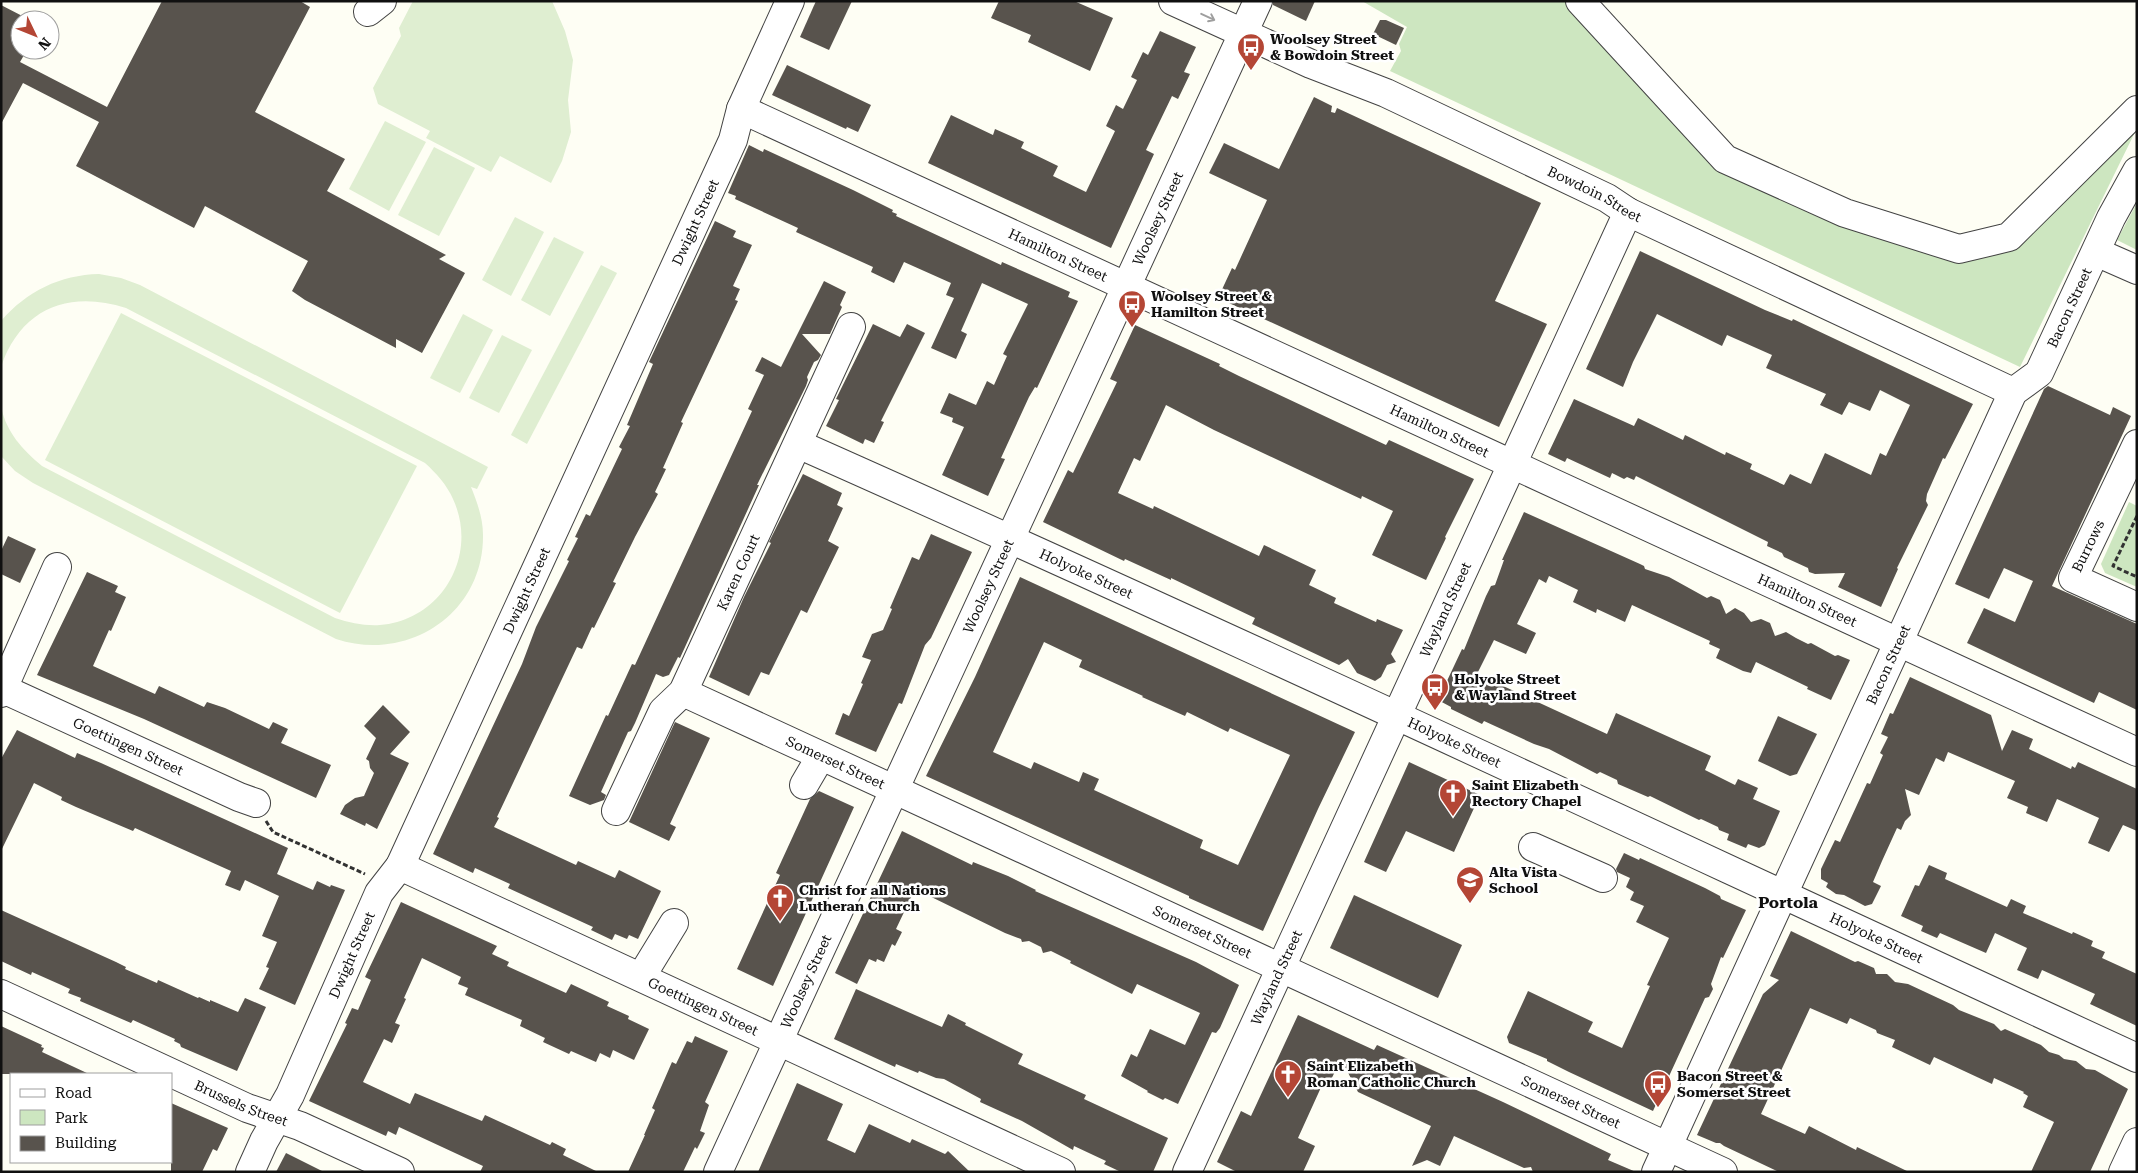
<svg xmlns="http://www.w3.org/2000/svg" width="2138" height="1173" font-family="'Roboto Serif',serif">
<rect width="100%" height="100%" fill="#fefef4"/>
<g fill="#cde6c0">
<path d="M1362,1H1572L1712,156L1973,254L2137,128L2020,367L1390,71L1401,51L1399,44L1407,27Z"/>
<path d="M2137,203V250L2117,240Z"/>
<path d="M2129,502L2137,506V587L2105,573L2101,564Z"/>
</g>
<g fill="#dfeed1">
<path d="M413,1H552L565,31L573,60L568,100L571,132L562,161L551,183L500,156L491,172L426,138L430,131L378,104L373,88L401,36L399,28Z"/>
<path d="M385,121L426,142L389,211L349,189Z"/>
<path d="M434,147L475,168L439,236L398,215Z"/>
<path d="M515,217L544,232L511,296L482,280Z"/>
<path d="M554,237L584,252L550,316L521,300Z"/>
<path d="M601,265L617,273L527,444L511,435Z"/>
<path d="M99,274L121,278L140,285L488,467L477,489L471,487C477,502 483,518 483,535C484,613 409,663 336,639L33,483L15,471L1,456V407C7,433 22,449 42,466L335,618C350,623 365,626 380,625C442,620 479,555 453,499C447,485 436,473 425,463L126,308C69,290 21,308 1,367V321C27,291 60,275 99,274Z"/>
<path d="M121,313L417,466L340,613L45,460Z"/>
<path d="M463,314L493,330L460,393L430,378Z"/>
<path d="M502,335L532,350L499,413L469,398Z"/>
</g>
<g fill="#58534d" fill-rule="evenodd">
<path d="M162,1H300L310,7L255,112L345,159L327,191L446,255L439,259L465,273L422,353L396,339V348L305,300L292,291L308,261L205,206L194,228L76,166L99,122L23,83L1,124V5L30,20H20V50H27L20,62L107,107Z"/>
<path d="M816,1H852L829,50L800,37Z"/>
<path d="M999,1H1074L1113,18L1090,71L1028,42L1031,35L991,18Z"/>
<path d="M1273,1H1315L1306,21L1273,5Z"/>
<path d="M1380,20H1386L1404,28L1396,45L1373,34Z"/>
<path d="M1160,31L1196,47L1184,72L1190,74L1178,99L1172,96L1146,150L1154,154L1111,248L928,163L951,115L993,135L995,129L1024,142L1021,148L1058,166L1053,176L1086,192L1115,131L1106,126L1116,105L1123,109L1137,80L1131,77L1143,52L1148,55Z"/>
<path d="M787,65L871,105L858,132L847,127L846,129L772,95Z"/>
<path d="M1314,97L1332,106L1331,112L1335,113L1337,108L1541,203L1495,301L1547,324L1499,427L1218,298L1232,268L1235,270L1267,200L1209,173L1224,143L1279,169Z"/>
<path d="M749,145L763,152L764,149L853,190L893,210L892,212L897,214L896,216L1001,265L1002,262L1070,292L1068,297L1078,301L1037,388L1035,387L1029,397L1001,458L1005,459L988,496L942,475L964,427L952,422L953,418L940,413L949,393L976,405L987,381L994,385L1007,356L1003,354L1028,304L982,283L961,331L967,334L956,359L931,348L954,298L946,295L951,283L904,262L894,283L871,272L873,267L796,232L798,228L735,199L736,196L728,193Z"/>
<path d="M715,221L736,231L733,237L752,245L733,286L740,289L735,300L738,301L681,422L683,423L663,468L666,469L655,492L658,494L635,537L613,582L616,583L594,628L592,627L582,649L577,647L497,817L499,818L494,827L576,865L578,861L615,878L619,870L661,891L638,939L629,935L627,939L615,934L612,940L591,930L593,927L508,888L510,884L475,868L473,873L433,854L522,664L536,627L569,561L567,560L578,538L575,537L586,514L590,516L622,449L619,447L630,426L627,425L653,364L649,362Z"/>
<path d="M1640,251L1765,310L1792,321L1793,319L1816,330L1973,404L1945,459L1943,458L1927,494L1926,501L1928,505L1897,568L1898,569L1881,607L1838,587L1845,573L1815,574L1809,572L1808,568L1784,557L1782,553L1767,546L1768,542L1636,476L1634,480L1627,477L1624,479L1612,473L1610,478L1567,458L1565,462L1548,454L1574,399L1634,426L1638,418L1683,440L1685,435L1725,455L1726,452L1752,464L1750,469L1784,485L1790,474L1811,484L1825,453L1871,475L1880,453L1886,456L1910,405L1880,390L1870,411L1849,402L1842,415L1820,405L1826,394L1766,368L1772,355L1727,335L1722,346L1657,314L1633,362L1623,387L1586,369Z"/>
<path d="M824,281L846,292L840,305L842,307L830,334H802L821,355L818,360L814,362L807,377L808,380L806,386L757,485H759L680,658L678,657L669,675L663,677L656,674L635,723L631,731L628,732L601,792L606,795L604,800L590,805L569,796L606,715L608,716L632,664L635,665L752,411L748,409L764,375L755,371L762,357L781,367Z"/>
<path d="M873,324L900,337L907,324L925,333L881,421L884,422L874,443L865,439L863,444L826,426L839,400L836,399Z"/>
<path d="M1135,325L1220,364L1219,366L1239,376L1386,445L1389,440L1474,479L1445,537L1446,538L1426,580L1372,555L1393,511L1362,496L1361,499L1214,430L1166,405L1140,461L1134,458L1118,493L1153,509L1154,506L1259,556L1264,545L1316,570L1309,585L1336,598L1334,603L1376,622L1377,619L1403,630L1391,654L1396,662L1387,665L1381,677L1375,681L1357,673L1348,659L1339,665L1252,624L1255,618L1171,578V580L1125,559L1124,561L1043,522L1068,470L1073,473L1117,382L1110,379Z"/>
<path d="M2048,386L2110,415L2113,407L2131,416L2052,586L2137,624V710L2099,692L2094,703L1967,643L1984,608L2015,622L2033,581L2004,568L1989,599L1955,584L2044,389Z"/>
<path d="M803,474L842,493L837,505L843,508L828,541L839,547L807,613L801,610L769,675L761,672L749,696L709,677L744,597L771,543L769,542Z"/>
<path d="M1524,512L1640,564L1644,566L1645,569L1669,577L1707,598L1711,596L1720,600L1726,614L1735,608L1744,613L1751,622L1761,619L1770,623L1775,636L1786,632L1796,638L1808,644L1811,643L1835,656L1838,655L1850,660L1831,700L1807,689L1808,687L1756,662L1751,673L1743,671L1716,658L1720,649L1709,644L1710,641L1632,605L1625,622L1597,609L1596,613L1573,602L1578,590L1549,576L1546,583L1539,579L1517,624L1536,633L1526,654L1494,640L1477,674L1607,734L1616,713L1711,756L1705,770L1735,785L1738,779L1758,788L1753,799L1780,811L1765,845L1759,848L1748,844L1746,848L1727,840L1729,834L1719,830L1718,827L1701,819L1699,820L1650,796L1648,797L1618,784L1617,780L1600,772L1597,774L1549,749L1534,744L1484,721L1482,724L1451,709V707L1438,700L1462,649L1464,650L1486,596L1491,586L1495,585L1504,560H1502Z"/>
<path d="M931,534L972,552L931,638L925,645L902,704L899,703L876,752L835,734L843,713L849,716L863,684L861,683L871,660L862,657L872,634L883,630L892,609L890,608L912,557L919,560Z"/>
<path d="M8,536L36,549L20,583L1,574V551Z"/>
<path d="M87,572L118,586L115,592L126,597L111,631L109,630L93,666L155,694L159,686L204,707L207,702L225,708L269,729L273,722L288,729L281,743L331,765L316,798L144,719L37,675Z"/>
<path d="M1020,577L1355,732L1318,809L1263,931L1189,898V896L926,776L975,677ZM1044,642L1082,660L1079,667L1143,696L1142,697L1185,716L1187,712L1228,732L1230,728L1290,755L1238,865L1200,848L1203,840L1094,790L1099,779L1083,772L1079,782L1034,762L1031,769L993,752Z"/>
<path d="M1910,677L1991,715L2002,751L2012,730L2033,739L2029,749L2071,769L2072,766L2075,768L2078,762L2137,789V831L2123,825L2109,852L2088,843L2099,818L2057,799L2047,822L2026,813L2028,807L2007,798L2015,781L1948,752L1944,762L1936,758L1919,795L1905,789L1911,815L1905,821L1901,830L1897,828L1882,861L1873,882L1881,886L1872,904L1865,906L1844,895L1836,894L1826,887L1828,883L1821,879V869L1835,840L1840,842L1867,783L1870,784L1883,755L1880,753L1888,737L1881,734L1890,713L1893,714Z"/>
<path d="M383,705L410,732L390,754L409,763L377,829L366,823L365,826L340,814L345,805L355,798L364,796L374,773L370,768L369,761L366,759L376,738L364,726Z"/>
<path d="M1778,716L1817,734L1797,774L1790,776L1758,761Z"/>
<path d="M675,722L710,738L670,824L676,827L669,841L629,822Z"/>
<path d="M17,730L75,758L77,753L101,763L288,848L277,874L313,890L317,881L330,887L331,885L345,890L295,1005L259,989L269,968L266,967L277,942L262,936L279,896L245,880L240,891L225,885L231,871L135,828L133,831L76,807L61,800L62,797L34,783L1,851V759Z"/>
<path d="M1409,762L1480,795L1454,852L1406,831L1386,872L1364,862Z"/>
<path d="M819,791L854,807L773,986L737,969L780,875L776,873L810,799Z"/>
<path d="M902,831L972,865L973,862L1008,876L1036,890L1035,891L1196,962L1239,985L1220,1028L1216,1033L1212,1032L1178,1104L1165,1098L1163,1100L1147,1092L1148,1091L1121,1076L1131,1054L1137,1057L1150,1029L1185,1045L1200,1013L1137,984L1132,994L1070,963L1071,961L1051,951L1043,953L1041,947L1029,941L1022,942L1021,939L1005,933L915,889L896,929L902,932L895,946L892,944L884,962L877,959L876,962L869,959L857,984L835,973Z"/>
<path d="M1624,853L1639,860L1640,858L1705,888L1720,896L1721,899L1746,910L1723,958L1721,957L1711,984L1713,989L1709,997L1705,998L1653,1111L1569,1072L1547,1061V1059L1509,1043L1507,1037L1528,991L1593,1022L1588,1032L1622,1048L1650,986L1647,985L1669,938L1636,922L1644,906L1630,900L1634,892L1626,887L1630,878L1617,872L1616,869Z"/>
<path d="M1929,865L1947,873L1945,879L2007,907L2011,899L2026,906L2023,913L2072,934L2073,932L2093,941L2091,946L2105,952L2102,958L2137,974V1026L2090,1004L2095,994L2042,970L2038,979L2017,970L2027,948L1995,933L1986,953L1940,933L1937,938L1921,931L1923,926L1901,916L1915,885L1919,886Z"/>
<path d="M1354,895L1462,945L1438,998L1330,948Z"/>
<path d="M401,902L497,946L492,954L509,962L507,966L566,993L571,984L609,1002L607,1006L629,1016L628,1019L649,1029L634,1060L613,1050L610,1058L600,1053L596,1062L571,1051L569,1054L543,1042L545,1038L520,1026L522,1020L465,995L468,988L458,984L461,977L422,958L404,998L406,999L395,1023L400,1025L392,1043L384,1039L363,1082L410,1104L415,1093L482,1121L485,1115L550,1145L552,1142L566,1149L563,1155L598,1172H480L483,1166L399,1127L396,1135L388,1131L386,1136L309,1101L347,1024L345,1023L352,1008L358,1010L371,980L365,977Z"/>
<path d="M1,910L116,962L126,967L125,969L157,983L158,980L198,998L199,997L210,1002V1000L238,1012L245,998L266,1007L237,1071L181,1047L180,1044L174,1041L175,1039L133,1020L131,1023L80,1001L81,998L68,993L70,989L59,984L32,972L31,975L1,961Z"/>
<path d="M1791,931L1855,962L1858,961L1874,968L1876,974H1887L1895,982L1908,984L1953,1005L1959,1010L1994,1024L2001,1031L2005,1029L2041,1045L2049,1052L2059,1055L2064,1059L2076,1061L2086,1069L2095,1070L2128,1089L2090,1172H2031L2054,1122L2023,1107L2028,1096L2023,1093L2024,1092L1994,1078L1992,1084L1934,1057L1930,1065L1892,1047L1895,1040L1877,1033L1876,1030L1850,1018L1847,1024L1810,1008L1761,1114L1805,1134L1809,1126L1856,1150L1857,1147L1909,1172H1779L1724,1146L1720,1143H1716L1697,1135L1763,994L1779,980L1770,976Z"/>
<path d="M856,989L942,1027L948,1014L966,1023L965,1025L1023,1054L1018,1064L1086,1095L1084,1099L1168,1138L1153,1172H1121L1104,1164L1106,1161L1074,1146L1073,1150L1022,1121L980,1102L981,1099L944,1079L936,1078L919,1071L918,1073L896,1064L895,1067L834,1039Z"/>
<path d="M1298,1015L1374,1050L1377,1045L1503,1102L1611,1154L1608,1160L1636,1172H1533L1531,1167L1524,1168L1454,1136L1440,1166L1427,1160L1412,1166L1431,1126L1358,1092L1341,1059L1328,1086L1323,1083L1298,1138L1315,1146L1303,1172H1237L1217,1162L1241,1111L1251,1116Z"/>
<path d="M1,1026L42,1045L41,1047L44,1048L42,1052L89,1074H1Z"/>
<path d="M695,1036L728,1051L705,1102L709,1105L700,1131L705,1133L697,1149L695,1147L683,1172H628L645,1135H644L655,1110L652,1108L672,1062L676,1064L687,1041L692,1043Z"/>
<path d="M797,1083L843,1104L827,1140L855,1153L869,1124L910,1143L912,1139L945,1154L948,1151L970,1172H758Z"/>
<path d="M171,1103L228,1128L217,1151L213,1149L202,1172H171Z"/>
<path d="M286,1153L324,1172H276Z"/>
</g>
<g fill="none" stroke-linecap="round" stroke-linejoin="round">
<g stroke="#434343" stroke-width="30">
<g id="minor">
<path id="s1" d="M1173,1L1311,64L1386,93L1607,198L1628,212L2013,392"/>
<path d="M1580,1L1725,159L1845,213L1959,249L2009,237L2137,110"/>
<path d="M368,12L382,1"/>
<path id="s2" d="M741,109L2137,752"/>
<path d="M2096,252L2137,270"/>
<path id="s3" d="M798,444C1246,643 1691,853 2137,1058"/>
<path d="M2137,444L2073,578L2137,607"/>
<path id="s4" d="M1,688L239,797L256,803"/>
<path id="s5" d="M683,692L1723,1172"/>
<path d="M1,693L57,567"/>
<path d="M804,785L821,756"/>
<path id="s6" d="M616,811L663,711L683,692L851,327"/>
<path d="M1533,847L1603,878"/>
<path id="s7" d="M400,866L1061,1172"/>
<path d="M641,977L674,923"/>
<path id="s8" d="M1,994L247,1108L300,1126L400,1172"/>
<path id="s9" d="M250,1172L264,1141L290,1095L379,893L400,866L733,140L741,109L790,1"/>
<path id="s10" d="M718,1172L1258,1"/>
<path id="s11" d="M1187,1172L1628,212"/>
<path id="s12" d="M1656,1172L2013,392L2039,373L2111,218L2137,171"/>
<path d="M2123,1172L2137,1142"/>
</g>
</g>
<g stroke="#323232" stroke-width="3" stroke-dasharray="5 2.5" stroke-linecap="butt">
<path d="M2137,516L2113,566L2137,577"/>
<path d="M266,821L273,832L365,874"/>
</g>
<use href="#minor" stroke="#fff" stroke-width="28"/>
</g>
<defs><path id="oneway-shaft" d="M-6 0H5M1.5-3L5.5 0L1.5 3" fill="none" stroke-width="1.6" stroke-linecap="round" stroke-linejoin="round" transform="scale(1.25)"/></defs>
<use stroke="#9f9f9f" href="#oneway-shaft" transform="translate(1208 17) rotate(25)"/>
<defs>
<g id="bus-pin" transform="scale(1.4375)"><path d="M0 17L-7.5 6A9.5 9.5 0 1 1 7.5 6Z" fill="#b44635" stroke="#fff"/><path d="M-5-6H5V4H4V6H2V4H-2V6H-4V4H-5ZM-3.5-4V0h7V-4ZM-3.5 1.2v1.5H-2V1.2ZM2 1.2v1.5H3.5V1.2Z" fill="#fff"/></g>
<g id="church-pin" transform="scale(1.4375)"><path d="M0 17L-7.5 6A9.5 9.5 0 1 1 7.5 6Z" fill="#b44635" stroke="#fff"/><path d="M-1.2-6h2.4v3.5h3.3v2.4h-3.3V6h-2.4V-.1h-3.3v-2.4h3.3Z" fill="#fff"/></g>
<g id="school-pin" transform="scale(1.4375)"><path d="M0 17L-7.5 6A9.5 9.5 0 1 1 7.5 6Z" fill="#b44635" stroke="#fff"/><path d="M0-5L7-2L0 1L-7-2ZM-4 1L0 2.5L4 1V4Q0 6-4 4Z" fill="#fff"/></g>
</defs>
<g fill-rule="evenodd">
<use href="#bus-pin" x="1251" y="47"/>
<use href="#bus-pin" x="1132" y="304"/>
<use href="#bus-pin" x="1435" y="687"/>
<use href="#church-pin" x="1453" y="793"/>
<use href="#school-pin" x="1470" y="880"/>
<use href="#church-pin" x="780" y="898"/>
<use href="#church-pin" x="1288" y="1074"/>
<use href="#bus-pin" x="1658" y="1084"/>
</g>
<g text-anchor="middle" stroke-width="5" stroke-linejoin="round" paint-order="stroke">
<g font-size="14" font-weight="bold" fill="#101010" stroke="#fff" text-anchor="start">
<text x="1270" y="44">Woolsey Street<tspan x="1270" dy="16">&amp; Bowdoin Street</tspan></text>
<text x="1151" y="301">Woolsey Street &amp;<tspan x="1151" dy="16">Hamilton Street</tspan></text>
<text x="1454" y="684">Holyoke Street<tspan x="1454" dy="16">&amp; Wayland Street</tspan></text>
<text x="1472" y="790">Saint Elizabeth<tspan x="1472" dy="16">Rectory Chapel</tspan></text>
<text x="1489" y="877">Alta Vista<tspan x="1489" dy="16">School</tspan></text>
<text x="799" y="895">Christ for all Nations<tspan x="799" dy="16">Lutheran Church</tspan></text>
<text x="1307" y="1071">Saint Elizabeth<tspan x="1307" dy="16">Roman Catholic Church</tspan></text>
<text x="1677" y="1081">Bacon Street &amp;<tspan x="1677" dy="16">Somerset Street</tspan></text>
</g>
<g font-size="14" fill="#101010" stroke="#fff">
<text dy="5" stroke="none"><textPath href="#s1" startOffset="464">Bowdoin Street</textPath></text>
<text dy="5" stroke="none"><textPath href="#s10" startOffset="1050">Woolsey Street</textPath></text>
<text dy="5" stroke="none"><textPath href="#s9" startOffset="1050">Dwight Street</textPath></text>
<text dy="5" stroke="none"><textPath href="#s2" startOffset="349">Hamilton Street</textPath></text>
<text dy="5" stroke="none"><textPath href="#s12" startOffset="962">Bacon Street</textPath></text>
<text dy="5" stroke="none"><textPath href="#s2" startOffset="769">Hamilton Street</textPath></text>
<text transform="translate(2088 546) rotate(-64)" y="5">Burrows</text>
<text dy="5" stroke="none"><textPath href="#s6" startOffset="270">Karen Court</textPath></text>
<text dy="5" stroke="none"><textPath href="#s3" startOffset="316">Holyoke Street</textPath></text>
<text dy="5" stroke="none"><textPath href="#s10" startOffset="645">Woolsey Street</textPath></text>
<text dy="5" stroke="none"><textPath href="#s9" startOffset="645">Dwight Street</textPath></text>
<text dy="5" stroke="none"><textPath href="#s2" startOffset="1174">Hamilton Street</textPath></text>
<text dy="5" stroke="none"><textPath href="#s11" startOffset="619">Wayland Street</textPath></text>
<text dy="5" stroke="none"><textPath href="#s12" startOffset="558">Bacon Street</textPath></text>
<text dy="5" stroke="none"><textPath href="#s3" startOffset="721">Holyoke Street</textPath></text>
<text dy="5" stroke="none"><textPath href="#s4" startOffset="140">Goettingen Street</textPath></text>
<text dy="5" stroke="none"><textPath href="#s5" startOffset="168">Somerset Street</textPath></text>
<text dy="5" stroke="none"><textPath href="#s5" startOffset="572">Somerset Street</textPath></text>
<text dy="5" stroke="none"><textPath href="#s3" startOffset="1186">Holyoke Street</textPath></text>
<text dy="5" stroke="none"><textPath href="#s9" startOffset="240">Dwight Street</textPath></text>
<text dy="5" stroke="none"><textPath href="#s11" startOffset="214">Wayland Street</textPath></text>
<text dy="5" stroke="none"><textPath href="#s10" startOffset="210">Woolsey Street</textPath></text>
<text dy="5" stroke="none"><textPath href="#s7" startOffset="334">Goettingen Street</textPath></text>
<text dy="5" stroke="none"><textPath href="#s5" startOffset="978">Somerset Street</textPath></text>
<text dy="5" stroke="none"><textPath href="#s8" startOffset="264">Brussels Street</textPath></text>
</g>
<g font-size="16" font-weight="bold" fill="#101010" stroke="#fff">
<text x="1788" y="908">Portola</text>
</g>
</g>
<rect width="2138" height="1173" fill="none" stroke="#101010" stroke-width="5"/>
<rect x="10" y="1073" width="162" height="90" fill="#ffffff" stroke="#9f9f9f"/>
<rect x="20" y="1089" width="25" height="8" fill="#ffffff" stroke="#9f9f9f"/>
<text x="55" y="1098" font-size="15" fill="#101010">Road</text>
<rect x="20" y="1110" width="25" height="15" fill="#cde6c0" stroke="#9f9f9f"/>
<text x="55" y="1123" font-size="15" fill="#101010">Park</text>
<rect x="20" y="1136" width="25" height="15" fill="#58534d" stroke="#9f9f9f"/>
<text x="55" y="1148" font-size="15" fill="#101010">Building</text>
<g transform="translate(35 35) rotate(133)"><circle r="24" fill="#ffffff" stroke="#9f9f9f"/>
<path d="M0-4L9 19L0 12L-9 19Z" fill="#b44635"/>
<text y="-8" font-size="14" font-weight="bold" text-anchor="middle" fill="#101010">N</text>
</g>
</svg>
